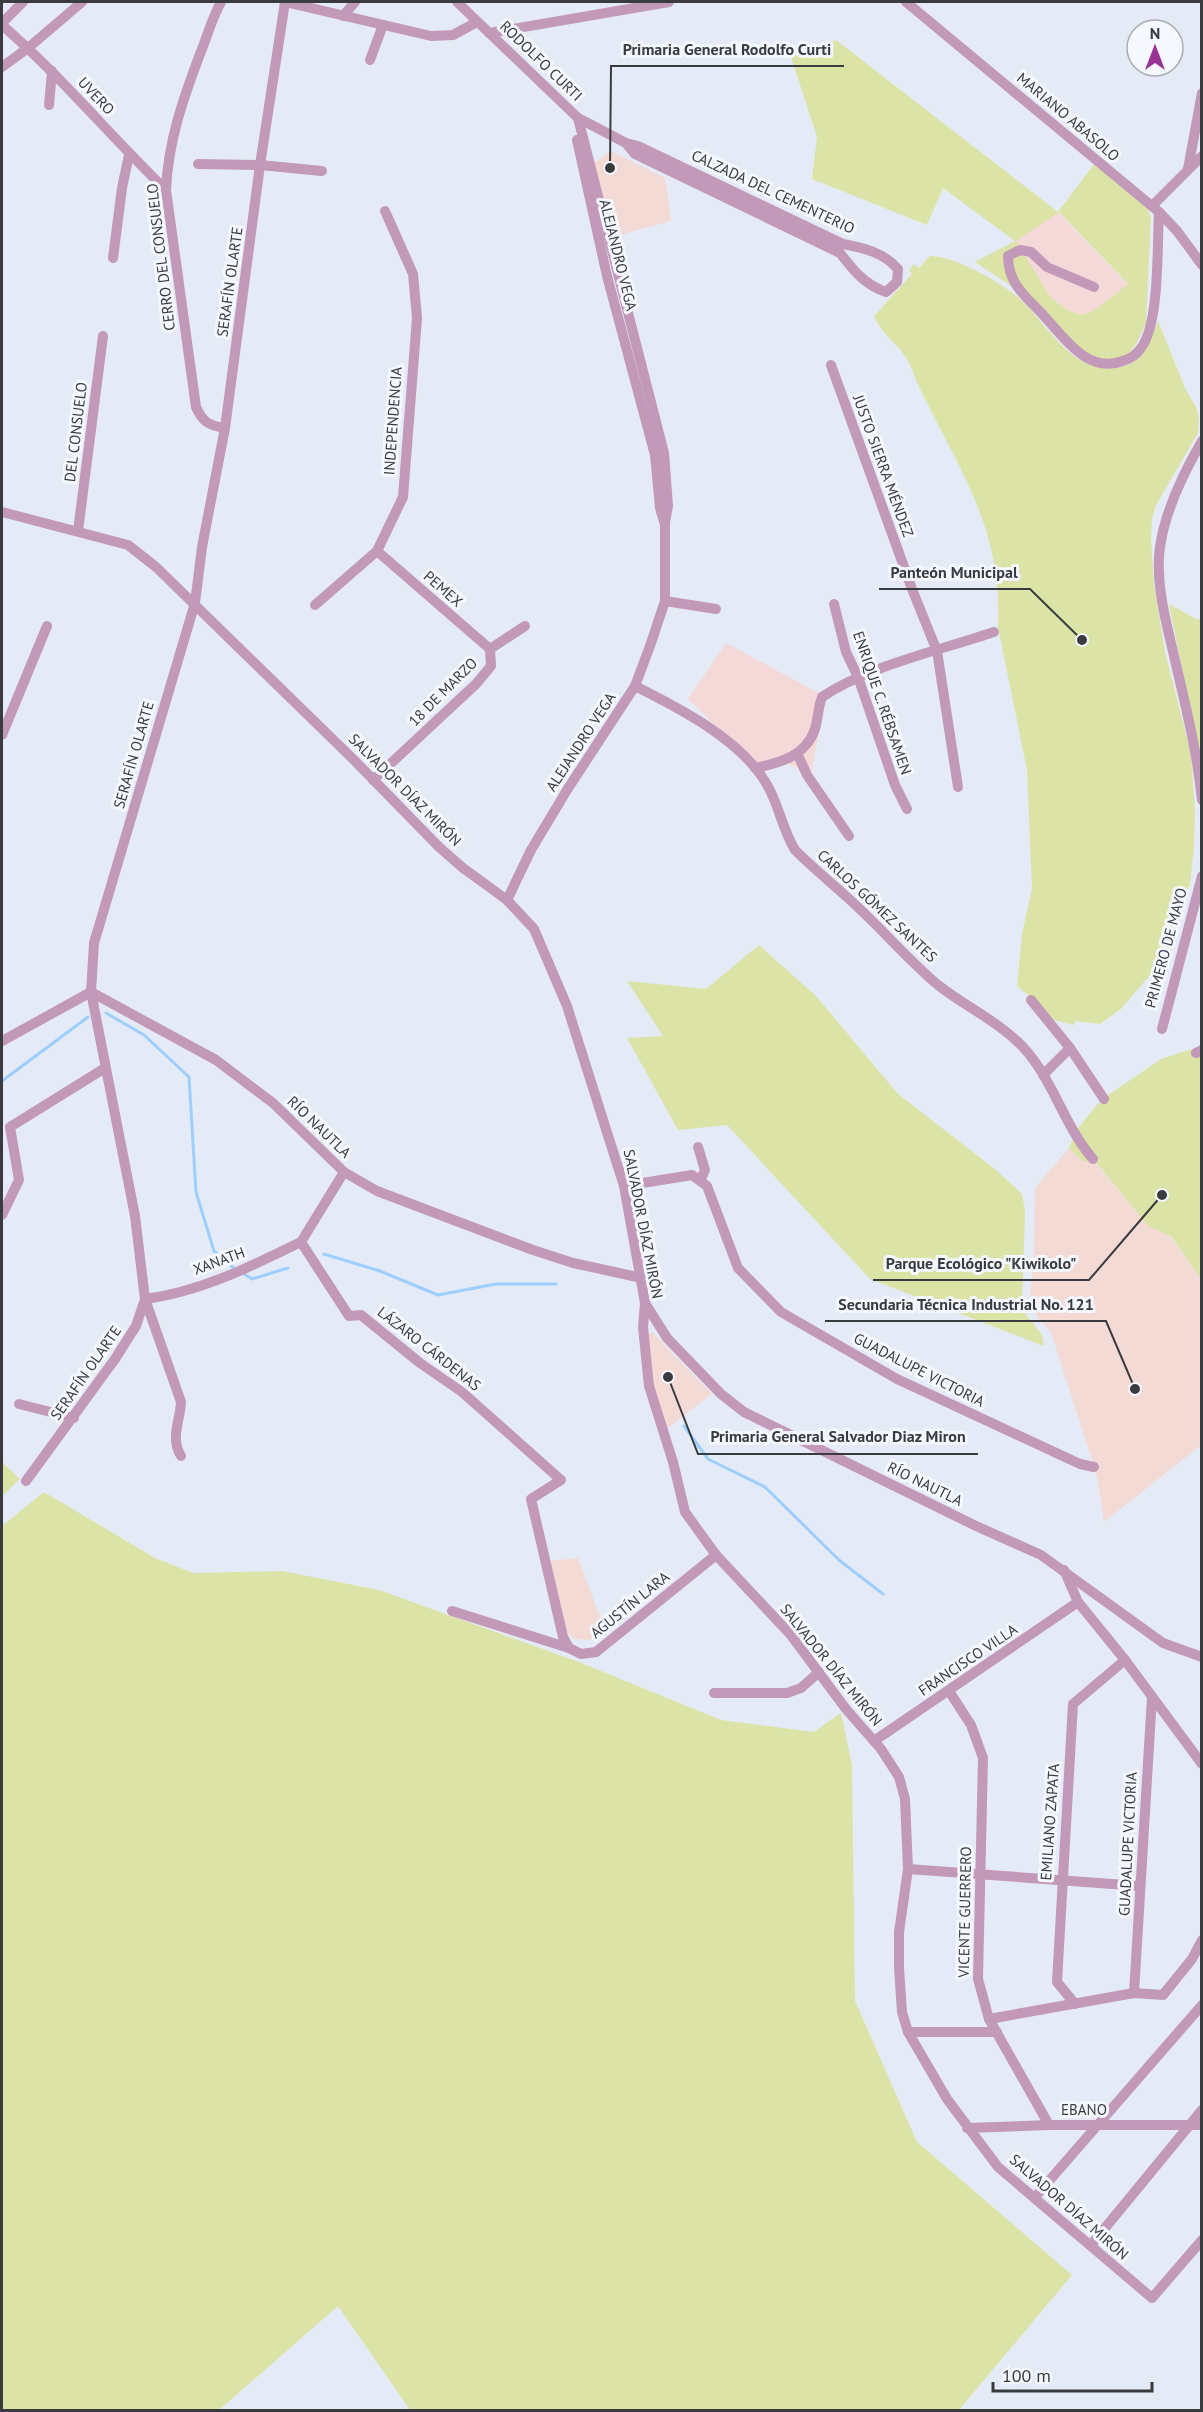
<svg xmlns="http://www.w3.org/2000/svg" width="1203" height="2412" font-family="'PT Sans',sans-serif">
<rect width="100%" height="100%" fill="#e5ebf6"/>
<g fill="#f4d9d8">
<path d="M1058,212L1128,285L1095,310L1081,315L1068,310L1051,298L1016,241Z"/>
<path d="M726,643L826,697L811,775L781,760L758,767L688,699Z"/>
</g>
<g fill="#f4dad4">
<path d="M611,151L665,178L671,221L616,236L593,164Z"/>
<path d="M1069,1148L1084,1162L1092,1159L1149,1227L1170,1236L1201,1279V1445L1104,1522L1097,1476L1051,1332L1029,1308L1034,1257L1035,1188Z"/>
<path d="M652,1332L712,1394L666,1429L652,1388L646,1336Z"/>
<path d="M578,1558L604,1628L589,1640L574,1639L564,1630L550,1561Z"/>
</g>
<g fill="#dbe3a6" fill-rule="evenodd">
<path d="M836,40L1058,212L1095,163L1146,205L1151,218L1146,323L1136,344L1127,356L1112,362L1079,351L1020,292L975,262L1015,241L943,188L927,225L812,179L817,137L791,57ZM1059,212L1128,284L1095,310L1081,315L1068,310L1051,298L1016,241Z"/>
<path d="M930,256C956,256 1005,284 1023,302C1051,329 1072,373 1116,368C1143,365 1150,343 1158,321L1185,388L1197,409L1199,420L1198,433L1156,505L1152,519L1151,539L1154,584L1165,652L1191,754L1195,811L1194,847L1190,884L1179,919L1173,948L1121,1009L1100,1024L1075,1021L1074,1025L1047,1018L1036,1002L1017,986L1022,934L1032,889L1027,770L998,627C1002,543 972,489 934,417C928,404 921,392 916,380C913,373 911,365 907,359C897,342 883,337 874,316L912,274L909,270L914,264L919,268Z"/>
<path d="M1169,604L1196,619H1201V764Z"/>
<path d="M759,945L816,996L898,1094L996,1170L1022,1194L1025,1211L1022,1309L1042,1335L1044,1346L870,1279L727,1125L678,1130L627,1038L663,1036L627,981L706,989Z"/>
<path d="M1201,1046V1279L1171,1236L1149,1227L1093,1159L1084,1162L1069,1148L1078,1128L1101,1100L1161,1059Z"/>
<path d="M2,1462L20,1479L2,1496Z"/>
<path d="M44,1492L155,1558L193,1573L282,1571L379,1590L579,1662L721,1720L814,1732L841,1713L852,1765L855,2001L917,2142L1072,2275L959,2410H410L338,2306L219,2410H2V1526Z"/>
</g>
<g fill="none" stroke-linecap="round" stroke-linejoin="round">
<g stroke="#9dcefe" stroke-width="3">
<path d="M106,1013L144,1035L189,1077L196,1192L214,1251L235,1269"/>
<path d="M2,1081L88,1017"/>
<path d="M324,1254L380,1271L438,1295L496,1284H556"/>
<path d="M244,1274L252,1279L288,1268"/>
<path d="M684,1426L708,1459L765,1487L839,1560L883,1594"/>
</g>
<g stroke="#c399b9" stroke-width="10">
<path d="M221,2C212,18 207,37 200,54C183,99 168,142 166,190L196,407C202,421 209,426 225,428"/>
<path d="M285,2L431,36L453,35L477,22"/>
<path d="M457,2L578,118L626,143L638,146L843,244C864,248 883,252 898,269L897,282L886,292C865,285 853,270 840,253L635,154L626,143"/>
<path d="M906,2L1159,212L1177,231L1202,265"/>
<path d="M343,16L355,2"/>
<path d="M2,23L23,2"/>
<path d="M2,25C61,76 110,136 166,190"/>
<path d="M489,33L669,2"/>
<path d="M370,60L383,25"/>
<path d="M2,67L28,48L82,2"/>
<path d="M49,105L52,71"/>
<path d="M577,140L607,276L655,455L660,508L664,522"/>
<path d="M198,164L260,165L322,171"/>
<path d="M1188,169L1202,93"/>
<path d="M1152,206L1202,156"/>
<path d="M113,258L122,188L129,155"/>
<path d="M1094,287L1047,267L1031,252L1020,250L1008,256C1008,285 1027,297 1045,317C1065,339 1088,374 1123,361C1130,359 1137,354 1141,348C1160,324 1157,244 1159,212"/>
<path d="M831,365L912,589L937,651L958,787"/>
<path d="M1202,441C1184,472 1165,511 1160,547C1155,583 1166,621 1174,656C1185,703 1197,751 1202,800"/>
<path d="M2,512L128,545L156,567L354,760L439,847L463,868L507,900L534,929L567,1006L624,1186L645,1303L643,1327L649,1386L673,1462L685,1512L716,1555L790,1634L846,1709L881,1749L899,1777L905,1799L908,1869L899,1932V1968L902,2012L908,2032L947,2099L998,2167L1152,2298L1202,2240"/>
<path d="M78,531L103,336"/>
<path d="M377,551L490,649"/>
<path d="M665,601L716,609"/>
<path d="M834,604L846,652L858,677L895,785L907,809"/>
<path d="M315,605L377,551L403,497L417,318L413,274L385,211"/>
<path d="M635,686C679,708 740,739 766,783C779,804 782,829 795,850C818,873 843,892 866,915C890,938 913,964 938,985C966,1007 998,1021 1023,1047C1053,1079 1064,1126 1093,1159"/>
<path d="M2,735L47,626"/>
<path d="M797,753L807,775L849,836"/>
<path d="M755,768C780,763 806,756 815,729C818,719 818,707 822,697C868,666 941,650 994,632"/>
<path d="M373,780L476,684L491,666L490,649L525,626"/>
<path d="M507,900L531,850L567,790L635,686L650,646L665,601V522L668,506L664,453L578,118"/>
<path d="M1031,1000L1070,1048L1104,1099"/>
<path d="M1162,1029L1202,876"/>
<path d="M2,1041L91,992L216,1060L273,1103L344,1172L377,1191L533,1250L573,1263L642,1278"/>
<path d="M1196,1053L1202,1050"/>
<path d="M1043,1075L1070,1048"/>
<path d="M698,1147L705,1170L701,1179"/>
<path d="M344,1172L301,1242L349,1316L361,1315L420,1363L462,1392L561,1480L531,1499L563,1637L569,1648"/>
<path d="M624,1186L692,1175L707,1186L738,1268L781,1312L897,1379L1080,1464L1094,1467"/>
<path d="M2,1215L19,1180L10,1127L105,1068"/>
<path d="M645,1303L667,1338L721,1394L744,1412L976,1526L1041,1555L1163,1643L1202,1657"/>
<path d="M19,1404L74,1418"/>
<path d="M181,1456C170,1438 180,1422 181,1402L145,1299C200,1292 252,1266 301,1242"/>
<path d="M26,1481L115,1359L136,1326L145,1299L135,1216L91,992L94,943L195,603L202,547L225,428L260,165L285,2"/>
<path d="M1064,1570L1078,1602L1125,1660L1202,1764"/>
<path d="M452,1611L569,1648L581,1654L596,1652L716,1555"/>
<path d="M949,1691L971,1725L983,1758L978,1979L989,2019L1049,2125"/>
<path d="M714,1693H787L801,1688L819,1672"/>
<path d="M874,1741L1078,1602"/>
<path d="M908,1869L1140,1886"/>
<path d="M1134,1993L1152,1697"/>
<path d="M1075,2004L1057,1982L1073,1704L1125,1660"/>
<path d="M989,2019L1134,1993L1163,1995L1192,1959L1202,1940"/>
<path d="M908,2032H997"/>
<path d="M967,2128L1049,2125H1202"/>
<path d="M1035,2197L1202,2005"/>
<path d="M1091,2245L1202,2110"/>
</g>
</g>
<g text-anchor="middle" stroke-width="6" stroke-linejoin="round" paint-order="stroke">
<g font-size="15" fill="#393b3f" stroke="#f5f8ff">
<text transform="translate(541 61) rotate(44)" y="5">RODOLFO CURTI</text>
<text transform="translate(96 96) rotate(47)" y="5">UVERO</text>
<text transform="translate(1068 117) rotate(40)" y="5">MARIANO ABASOLO</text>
<text transform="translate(773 192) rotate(25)" y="5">CALZADA DEL CEMENTERIO</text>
<text transform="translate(618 255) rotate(76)" y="5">ALEJANDRO VEGA</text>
<text transform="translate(161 257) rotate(-97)" y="5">CERRO DEL CONSUELO</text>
<text transform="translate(230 282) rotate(-82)" y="5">SERAFÍN OLARTE</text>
<text transform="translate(393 421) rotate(-86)" y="5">INDEPENDENCIA</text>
<text transform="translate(76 432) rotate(-83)" y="5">DEL CONSUELO</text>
<text transform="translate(883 466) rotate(70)" y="5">JUSTO SIERRA MÉNDEZ</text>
<text transform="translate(443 589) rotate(41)" y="5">PEMEX</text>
<text transform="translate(443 692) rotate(-45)" y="5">18 DE MARZO</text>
<text transform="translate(882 703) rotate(71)" y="5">ENRIQUE C. RÉBSAMEN</text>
<text transform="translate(581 742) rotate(-57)" y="5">ALEJANDRO VEGA</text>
<text transform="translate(134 755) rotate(-74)" y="5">SERAFÍN OLARTE</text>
<text transform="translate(405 790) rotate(45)" y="5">SALVADOR DÍAZ MIRÓN</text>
<text transform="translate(877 906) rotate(43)" y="5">CARLOS GÓMEZ SANTES</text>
<text transform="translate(1166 948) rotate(-75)" y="5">PRIMERO DE MAYO</text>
<text transform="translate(319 1127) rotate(44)" y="5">RÍO NAUTLA</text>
<text transform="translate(643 1224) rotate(79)" y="5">SALVADOR DÍAZ MIRÓN</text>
<text transform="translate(219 1261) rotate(-20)" y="5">XANATH</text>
<text transform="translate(429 1349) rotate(38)" y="5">LÁZARO CÁRDENAS</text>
<text transform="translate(919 1370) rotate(27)" y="5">GUADALUPE VICTORIA</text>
<text transform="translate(86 1373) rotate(-55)" y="5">SERAFÍN OLARTE</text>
<text transform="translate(925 1484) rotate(26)" y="5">RÍO NAUTLA</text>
<text transform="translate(630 1605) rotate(-39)" y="5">AGUSTÍN LARA</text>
<text transform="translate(968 1660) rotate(-34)" y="5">FRANCISCO VILLA</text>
<text transform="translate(831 1665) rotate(51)" y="5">SALVADOR DÍAZ MIRÓN</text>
<text transform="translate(1050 1822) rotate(-86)" y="5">EMILIANO ZAPATA</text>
<text transform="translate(1128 1844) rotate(-87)" y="5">GUADALUPE VICTORIA</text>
<text transform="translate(965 1912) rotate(-89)" y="5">VICENTE GUERRERO</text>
<text x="1084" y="2115">EBANO</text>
<text transform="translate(1069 2207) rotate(41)" y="5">SALVADOR DÍAZ MIRÓN</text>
</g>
</g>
<path fill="none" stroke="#393b3f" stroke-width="2" d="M610 168L611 66H844M1082 640L1030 589H879M1162 1195L1089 1280H873M1135 1389L1106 1321H825M668 1377L698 1454H978"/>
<g fill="#393b3f" stroke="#f5f8ff" stroke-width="2">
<circle cx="610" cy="168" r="6"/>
<circle cx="1082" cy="640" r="6"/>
<circle cx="1162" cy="1195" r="6"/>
<circle cx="1135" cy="1389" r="6"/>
<circle cx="668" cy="1377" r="6"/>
</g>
<g font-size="16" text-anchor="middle" font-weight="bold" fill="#393b3f" stroke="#f5f8ff" stroke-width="6" stroke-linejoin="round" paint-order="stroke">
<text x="727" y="55">Primaria General Rodolfo Curti</text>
<text x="954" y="578">Panteón Municipal</text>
<text x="981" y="1269">Parque Ecológico "Kiwikolo"</text>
<text x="966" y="1310">Secundaria Técnica Industrial No. 121</text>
<text x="838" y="1442">Primaria General Salvador Diaz Miron</text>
</g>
<rect width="1203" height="2412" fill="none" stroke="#393b3f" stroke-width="6"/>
<g transform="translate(1155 48)"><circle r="28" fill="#f5f8ff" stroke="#aaacb2" stroke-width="1.5"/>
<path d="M0-4.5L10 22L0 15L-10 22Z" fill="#993397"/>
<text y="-9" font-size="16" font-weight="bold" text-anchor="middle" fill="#393b3f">N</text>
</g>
<path d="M993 2382v9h159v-9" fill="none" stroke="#393b3f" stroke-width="3"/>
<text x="1002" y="2382" font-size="18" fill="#393b3f" stroke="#f5f8ff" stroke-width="4.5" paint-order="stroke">100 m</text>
</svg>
